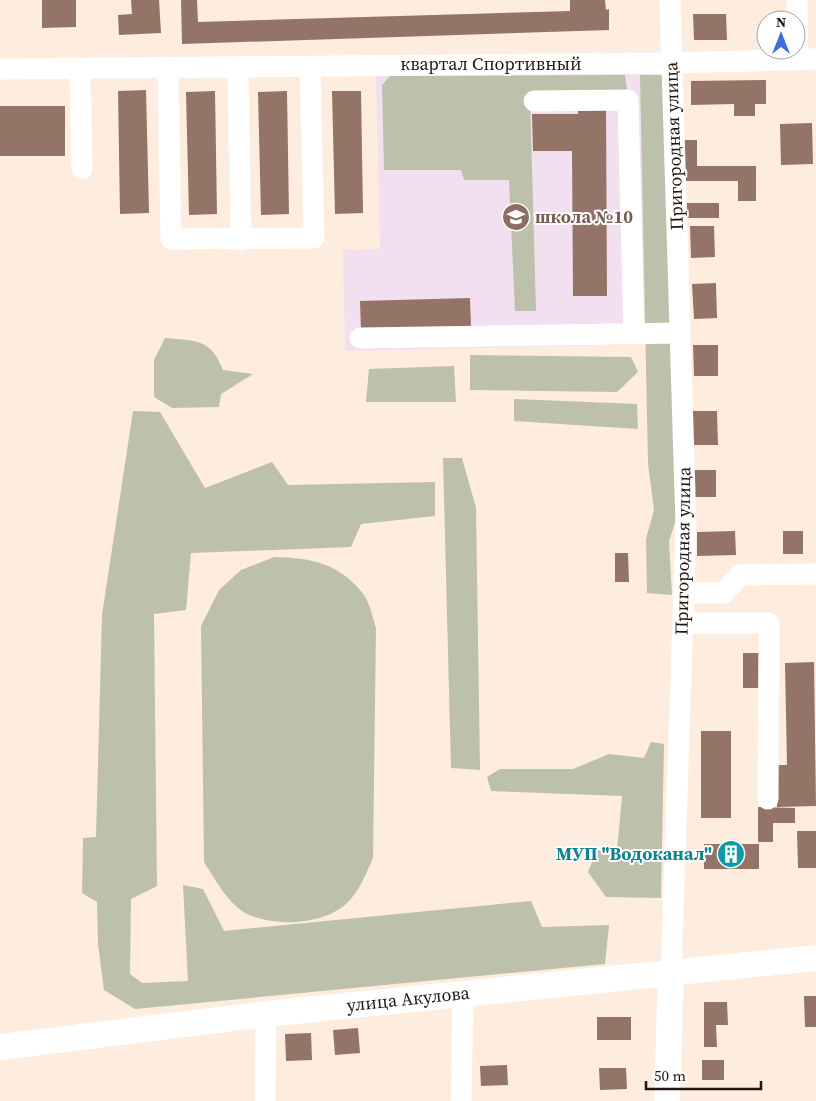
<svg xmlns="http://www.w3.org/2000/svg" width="816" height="1101" font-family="'Source Serif 4',serif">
<rect width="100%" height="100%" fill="#feecdf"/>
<path fill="#f2dfef" d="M650,68L656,344L345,351L343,250L380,249L376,74Z"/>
<g fill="#bdc0aa">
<path d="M625,75L628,97H530L536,311H515L509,180H464L461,170H384L382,85L390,76Z"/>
<path d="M640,75H668L676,520L669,541L672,595L647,593L646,539L654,510L648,464Z"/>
<path d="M165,338C195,341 211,338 223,370L253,374L221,394L219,407L172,408L154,397V360Z"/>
<path d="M470,355L631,357L638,372L617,392L470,390Z"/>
<path d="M454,366L456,402H366L369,369Z"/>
<path d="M514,399L637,404L638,429L514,421Z"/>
<path d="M133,411L160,412L205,488L272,462L288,485L435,482V516L361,524L351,547L191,553L186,610L154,614L157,886L131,899L130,974L142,983L188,981L183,885L203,889L224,931L531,901L542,927L609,925L605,964L135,1009L104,990L98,944L97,902L82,893L83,838L96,837L102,615Z"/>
<path d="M443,458H462L476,508L480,770L451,768Z"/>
<path d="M274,557C311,558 340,563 364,595C370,604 373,618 376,628L373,858C366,874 359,892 346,904C323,926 263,929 238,908C224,896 214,878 204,862L201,626L219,590L241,570Z"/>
<path d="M651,742L664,744L661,898L606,897L588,872L597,850H617L622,796L491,791L487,777L500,769H573L609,754L644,758Z"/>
</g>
<g fill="#947467">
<path d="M42,0H76V27L42,28Z"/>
<path d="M131,0H159L161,33L119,35L118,15L132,14Z"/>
<path d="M181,0H197L198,22L570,11V0H605L606,10L609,9V30L182,44Z"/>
<path d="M693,14H726L727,40H694Z"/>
<path d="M766,80V104H755V116H734V104L691,105V81Z"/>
<path d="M146,90L149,213L120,214L118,91Z"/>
<path d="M215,91L217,214L189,215L186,92Z"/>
<path d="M287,91L289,214L261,215L258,92Z"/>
<path d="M332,91H361L363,213L335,214Z"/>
<path d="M578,105H606L607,296H573L572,151H533L532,114H578Z"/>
<rect x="0" y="106" width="65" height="50"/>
<path d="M812,123L813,164L781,165L780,124Z"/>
<path d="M681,140H697V166H756V201H738V181H681Z"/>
<rect x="685" y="203" width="34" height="15"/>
<path d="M690,226H714L715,257L691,258Z"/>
<path d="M716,283L717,318L694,319L692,284Z"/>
<path d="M470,298L471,327L361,331L360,301Z"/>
<path d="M693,345H718V376H694Z"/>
<path d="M693,411H717L718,445H693Z"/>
<rect x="694" y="470" width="22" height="27"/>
<path d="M735,531L736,555L697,556V532Z"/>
<rect x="783" y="531" width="20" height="23"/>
<path d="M615,553H628L629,582H615Z"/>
<rect x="743" y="653" width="17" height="35"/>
<path d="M814,662L816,806L777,807V765H787L785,663Z"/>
<rect x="701" y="731" width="30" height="87"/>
<path d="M758,807L795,808V823H773V842H758Z"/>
<path d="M797,831H816V868H798Z"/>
<rect x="704" y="844" width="55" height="25"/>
<path d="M804,996H816V1027H805Z"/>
<path d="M704,1002H727L728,1025H716L717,1047H704Z"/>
<rect x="597" y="1017" width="34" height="23"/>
<path d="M358,1028L360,1053L335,1055L333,1030Z"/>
<path d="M311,1033L312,1060L286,1061L285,1034Z"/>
<rect x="702" y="1060" width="22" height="20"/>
<path d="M507,1065L508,1085L481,1086L480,1066Z"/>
<path d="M599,1068H626L627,1089L600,1090Z"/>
</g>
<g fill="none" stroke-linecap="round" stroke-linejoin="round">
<g stroke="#fff" stroke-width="21">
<path d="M670,0L686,526L671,974"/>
<path d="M797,0L798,59"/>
<path d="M238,68L241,240"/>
<path d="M0,69L672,63L816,59"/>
<path d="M80,69L82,169"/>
<path d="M168,69L171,239L314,238L310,66"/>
<path d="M534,101L628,100L634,334"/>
<path d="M360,338L680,333"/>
<path d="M684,593H724L740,575L816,574"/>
<path d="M683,623H769L768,799"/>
<path d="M265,1101L266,1014"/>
<path d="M461,1101L463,994"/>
</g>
<g stroke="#fff" stroke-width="26">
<path d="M0,1047L266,1014L816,958"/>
<path d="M667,1101L671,974"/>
</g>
</g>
<defs>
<g id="school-disc" transform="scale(1.4375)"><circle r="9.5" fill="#8d6e63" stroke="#fff"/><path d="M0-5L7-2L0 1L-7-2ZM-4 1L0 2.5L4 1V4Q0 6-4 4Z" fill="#fff"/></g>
<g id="building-disc" transform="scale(1.4375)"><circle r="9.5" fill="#0f9aa8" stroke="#fff"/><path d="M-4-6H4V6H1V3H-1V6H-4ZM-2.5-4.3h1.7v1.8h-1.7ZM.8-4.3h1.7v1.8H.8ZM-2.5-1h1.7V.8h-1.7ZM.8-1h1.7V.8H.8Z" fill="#fff"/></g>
</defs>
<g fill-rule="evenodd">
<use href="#school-disc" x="516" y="217"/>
<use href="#building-disc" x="731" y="854"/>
</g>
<g text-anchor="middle" stroke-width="4" stroke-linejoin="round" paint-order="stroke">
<g font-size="18" fill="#21160f" stroke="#fff">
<text x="491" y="70">квартал Спортивный</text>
<text transform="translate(674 146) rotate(-92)" y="6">Пригородная улица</text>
<text transform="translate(683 551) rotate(-89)" y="6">Пригородная улица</text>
<text transform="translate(408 999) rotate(-6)" y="6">улица Акулова</text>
</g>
<g font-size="18" font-weight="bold" fill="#785e54" stroke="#fff" text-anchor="start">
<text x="535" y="223">школа №10</text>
</g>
<g font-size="18" font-weight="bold" fill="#0d838f" stroke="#fff" text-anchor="end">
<text x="712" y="860">МУП "Водоканал"</text>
</g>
</g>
<g transform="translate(781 35)"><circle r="24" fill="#ffffff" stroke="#a6a29f"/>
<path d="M0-4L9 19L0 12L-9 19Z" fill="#406dde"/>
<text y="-8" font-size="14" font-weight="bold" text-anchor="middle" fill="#21160f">N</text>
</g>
<path d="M646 1081v8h115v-8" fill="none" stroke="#21160f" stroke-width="2.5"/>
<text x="654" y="1081" font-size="15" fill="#21160f" stroke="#ffffff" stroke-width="4" paint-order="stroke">50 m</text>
</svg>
